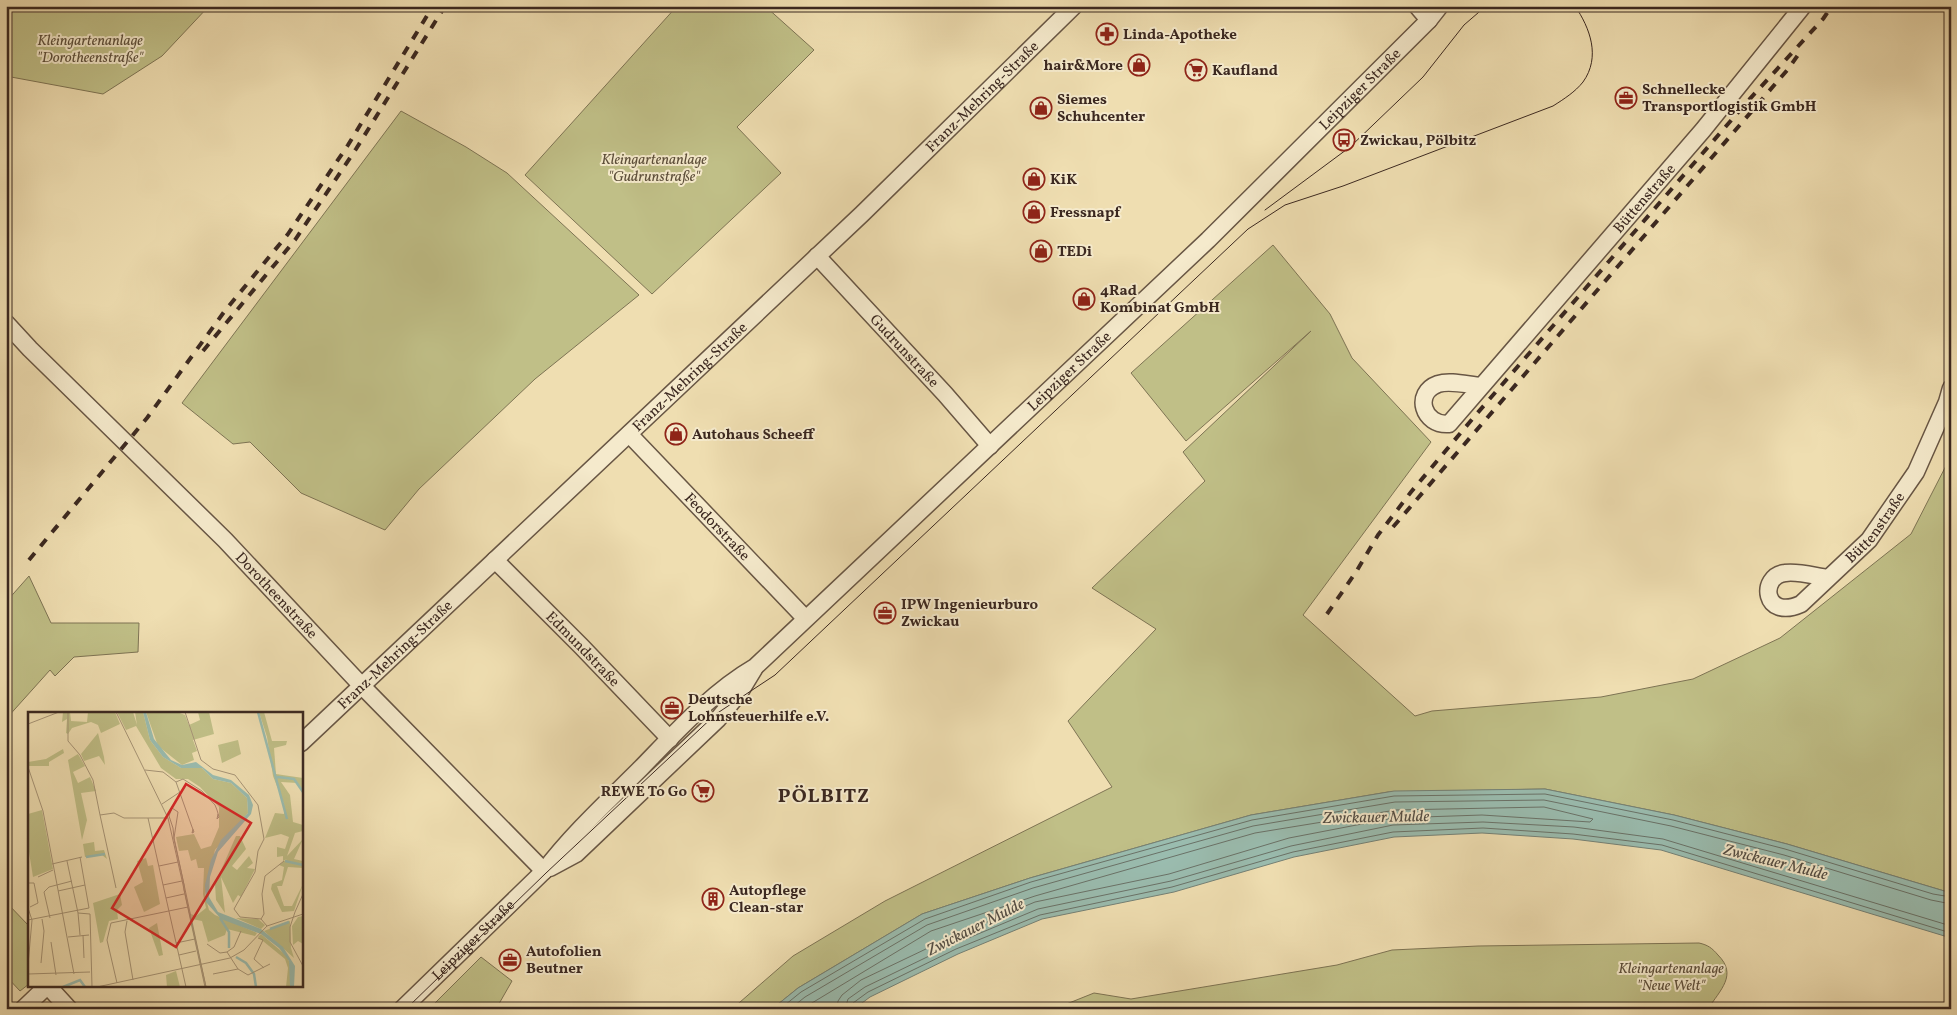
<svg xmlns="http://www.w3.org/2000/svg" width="1957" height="1015" font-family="Vollkorn,serif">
<rect width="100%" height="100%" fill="#efdeb1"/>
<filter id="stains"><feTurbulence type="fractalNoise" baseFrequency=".004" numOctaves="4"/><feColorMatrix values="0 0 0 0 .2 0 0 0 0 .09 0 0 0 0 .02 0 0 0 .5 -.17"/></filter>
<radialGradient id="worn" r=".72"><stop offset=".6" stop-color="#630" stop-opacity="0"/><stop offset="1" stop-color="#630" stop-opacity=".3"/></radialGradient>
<g fill="#c0bf87" stroke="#7e7454">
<path d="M6,6H209L162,56L103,94L11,77L6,81Z"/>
<path d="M677,6H765L814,50L737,127L781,173L652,294L525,175Z"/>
<path d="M401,111L466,147L507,173L639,295L535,379L419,489L385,530L301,493L250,442L233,444L182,403Z"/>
<path d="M1273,245L1330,314L1352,358L1431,442L1303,615L1415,716L1432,711L1601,697L1693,679L1780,638L1911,534L1951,456V893L1787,844L1674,815L1545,789L1388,792L1251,815L1030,878L922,914L798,988L772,1009H732L793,956L885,901L1112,787L1068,721L1156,629L1092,588L1205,481L1183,452L1311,331L1186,441L1131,373Z"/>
<path d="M29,576L51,623H139L138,652L74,657L55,676L50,670L6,719V602Z"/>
<path d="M6,902L29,926V984L20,991L6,976Z"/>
<path d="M1699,943C1708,945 1712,948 1718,955C1738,975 1720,990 1708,1009H1054L1094,993L1131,999L1337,965L1392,950L1478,946Z"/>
<path d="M481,957L512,981L496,1009H437L433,1005Z"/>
</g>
<path fill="#9abcaf" stroke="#748176" d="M1545,789L1674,815L1787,844L1951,893V938L1661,850L1573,839L1482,833L1394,837L1294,857L1174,892L1042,919L958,954L870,997L854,1009H772L798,988L922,914L1030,878L1251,815L1394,791Z"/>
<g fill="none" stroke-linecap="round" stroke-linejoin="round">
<g stroke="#6a7268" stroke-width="1">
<path d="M780,1009L801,992L925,919L1031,882L1252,820L1394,796L1545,794L1673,820L1785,849L1933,894L1951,897"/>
<path d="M790,1009L805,997L927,925L1033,888L1253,826L1395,802L1544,800L1671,826L1784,855L1931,900L1951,904"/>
<path d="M802,1009L931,931L1035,896L1255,833L1396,810L1544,807L1593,819L1590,822L1482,815L1393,818L1289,838L1169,874L1035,902L951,937L861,980L842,995L838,1001L837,1009"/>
<path d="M845,1009L848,999L865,987L954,944L1038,909L1171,881L1291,846L1393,825L1483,822L1574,827L1663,839L1951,926"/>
<path d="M851,1009L853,1003L868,992L956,949L1040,915L1172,887L1293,852L1393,832L1483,828L1573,834L1662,845L1951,933"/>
</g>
<g stroke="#685644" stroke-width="19">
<g id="minor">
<path d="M1417,6L1429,20"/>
<path id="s1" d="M817,256L945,394L990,446"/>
<path id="s2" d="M6,323L30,349L225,540L361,685L544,871"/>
<path id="s3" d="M1481,386C1468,385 1450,380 1438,384C1413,393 1423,426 1449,424L1703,130L1803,6"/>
<path id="s4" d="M629,434L805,618"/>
<path id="s5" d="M495,560L581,646L670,739"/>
<path id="s6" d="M1828,578C1814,576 1798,571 1785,573C1759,576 1763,621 1801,604L1869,540L1916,472L1947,402L1951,388"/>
<path id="s7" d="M301,743L862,214L1074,6"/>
<path d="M550,868L576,854L718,719L740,692L754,669"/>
<path d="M48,986L69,1009"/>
<path d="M23,1009L47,986"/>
<path id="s8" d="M402,1009L544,871C573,833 608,801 641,768C676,732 712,692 755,667L1208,240L1429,20L1440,6"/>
</g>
</g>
<use href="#minor" stroke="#f5eacc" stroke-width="16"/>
<g stroke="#3b2820" stroke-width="1">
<path d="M1265,210L1350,147L1423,77L1464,25L1486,6"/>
<path d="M406,1009L546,873L716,714L775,675L1248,229L1285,205L1343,186L1553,106C1564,99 1575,92 1583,82C1601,57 1590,28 1575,6"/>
</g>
<g stroke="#3b2820" stroke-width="4" stroke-dasharray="9 9" stroke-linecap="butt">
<path d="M203,351L295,240L356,149L445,6"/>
<path d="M1393,527L1789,68L1800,52"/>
<path d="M29,560L147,418L224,312L288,234L348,145L433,6"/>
<path d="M1327,614L1356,572L1378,535L1411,492L1474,417L1747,102L1823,19L1832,6"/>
</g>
</g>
<defs>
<g id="pharmacy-ring" transform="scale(1.125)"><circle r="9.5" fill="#f5eacc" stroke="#8f2418" stroke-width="1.5"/><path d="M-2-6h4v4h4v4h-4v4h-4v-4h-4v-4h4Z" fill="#8f2418"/></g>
<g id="shop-ring" transform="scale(1.125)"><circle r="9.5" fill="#f5eacc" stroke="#8f2418" stroke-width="1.5"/><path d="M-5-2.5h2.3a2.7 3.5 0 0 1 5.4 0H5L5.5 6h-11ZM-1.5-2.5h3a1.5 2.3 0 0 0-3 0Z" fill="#8f2418"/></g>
<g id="supermarket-ring" transform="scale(1.125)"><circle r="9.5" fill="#f5eacc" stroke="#8f2418" stroke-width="1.5"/><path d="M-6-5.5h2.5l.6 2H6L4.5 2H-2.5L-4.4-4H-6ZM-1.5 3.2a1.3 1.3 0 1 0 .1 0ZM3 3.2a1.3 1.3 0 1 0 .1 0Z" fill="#8f2418"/></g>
<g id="office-ring" transform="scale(1.125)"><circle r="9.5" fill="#f5eacc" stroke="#8f2418" stroke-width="1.5"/><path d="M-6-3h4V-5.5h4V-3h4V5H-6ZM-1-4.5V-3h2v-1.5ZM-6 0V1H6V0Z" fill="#8f2418"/></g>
<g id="bus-ring" transform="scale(1.125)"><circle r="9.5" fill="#f5eacc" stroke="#8f2418" stroke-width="1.5"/><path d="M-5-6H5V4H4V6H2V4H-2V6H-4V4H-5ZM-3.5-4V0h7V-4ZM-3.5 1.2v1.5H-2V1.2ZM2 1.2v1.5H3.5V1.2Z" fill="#8f2418"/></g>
<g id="building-ring" transform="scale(1.125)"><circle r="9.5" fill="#f5eacc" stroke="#8f2418" stroke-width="1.5"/><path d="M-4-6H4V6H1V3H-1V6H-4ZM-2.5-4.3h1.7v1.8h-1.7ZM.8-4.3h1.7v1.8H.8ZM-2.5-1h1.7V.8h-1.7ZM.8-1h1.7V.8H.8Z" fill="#8f2418"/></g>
</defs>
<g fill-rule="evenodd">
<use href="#pharmacy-ring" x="1107" y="34"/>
<use href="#shop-ring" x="1139" y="65"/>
<use href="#supermarket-ring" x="1196" y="70"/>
<use href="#office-ring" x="1626" y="98"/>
<use href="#shop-ring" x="1041" y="108"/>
<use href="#bus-ring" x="1344" y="140"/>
<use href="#shop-ring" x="1034" y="179"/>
<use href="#shop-ring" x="1034" y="212"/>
<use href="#shop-ring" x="1041" y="251"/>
<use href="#shop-ring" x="1084" y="299"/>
<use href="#shop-ring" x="676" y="434"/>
<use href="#office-ring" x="885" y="613"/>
<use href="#office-ring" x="672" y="708"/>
<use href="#supermarket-ring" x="703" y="791"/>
<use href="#building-ring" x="713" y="899"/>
<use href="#office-ring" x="510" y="960"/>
</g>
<g text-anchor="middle" stroke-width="4" stroke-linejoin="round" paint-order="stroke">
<g font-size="15" font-weight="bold" fill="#3b2820" stroke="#f5eacc" text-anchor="start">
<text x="1123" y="39">Linda-Apotheke</text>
<text x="1123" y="70" text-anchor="end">hair&amp;More</text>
<text x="1212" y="75">Kaufland</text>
<text x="1642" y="94">Schnellecke<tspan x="1642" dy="17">Transportlogistik GmbH</tspan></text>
<text x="1057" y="104">Siemes<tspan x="1057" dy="17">Schuhcenter</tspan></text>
<text x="1360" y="145">Zwickau, Pölbitz</text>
<text x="1050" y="184">KiK</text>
<text x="1050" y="217">Fressnapf</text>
<text x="1057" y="256">TEDi</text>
<text x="1100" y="295">4Rad<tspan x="1100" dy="17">Kombinat GmbH</tspan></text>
<text x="692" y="439">Autohaus Scheeff</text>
<text x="901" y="609">IPW Ingenieurburo<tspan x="901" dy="17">Zwickau</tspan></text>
<text x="688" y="704">Deutsche<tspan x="688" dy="17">Lohnsteuerhilfe e.V.</tspan></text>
<text x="687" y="796" text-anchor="end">REWE To Go</text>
<text x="729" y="895">Autopflege<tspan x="729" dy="17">Clean-star</tspan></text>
<text x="526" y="956">Autofolien<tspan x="526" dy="17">Beutner</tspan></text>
</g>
<g font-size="15" font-style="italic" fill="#5c4e3a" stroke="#f5eacc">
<text x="90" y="45">Kleingartenanlage<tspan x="90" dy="17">"Dorotheenstraße"</tspan></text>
<text x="654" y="164">Kleingartenanlage<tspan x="654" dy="17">"Gudrunstraße"</tspan></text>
<text x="1671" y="973">Kleingartenanlage<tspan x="1671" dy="17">"Neue Welt"</tspan></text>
</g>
<g font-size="15" fill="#3b2820" stroke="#f5eacc">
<text dy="5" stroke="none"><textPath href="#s8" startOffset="1329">Leipziger Straße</textPath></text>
<text dy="5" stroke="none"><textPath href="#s7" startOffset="939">Franz-Mehring-Straße</textPath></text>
<text dy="5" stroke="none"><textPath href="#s3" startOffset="404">Büttenstraße</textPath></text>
<text dy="5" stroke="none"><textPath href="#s1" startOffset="129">Gudrunstraße</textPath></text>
<text dy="5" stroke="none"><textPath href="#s8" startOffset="924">Leipziger Straße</textPath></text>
<text dy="5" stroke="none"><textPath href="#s7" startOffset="534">Franz-Mehring-Straße</textPath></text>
<text dy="5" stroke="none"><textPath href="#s4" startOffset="128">Feodorstraße</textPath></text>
<text dy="5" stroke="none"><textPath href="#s6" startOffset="220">Büttenstraße</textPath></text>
<text dy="5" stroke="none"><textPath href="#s2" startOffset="384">Dorotheenstraße</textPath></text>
<text dy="5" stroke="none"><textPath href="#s5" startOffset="125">Edmundstraße</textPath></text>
<text dy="5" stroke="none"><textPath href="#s7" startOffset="129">Franz-Mehring-Straße</textPath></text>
<text dy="5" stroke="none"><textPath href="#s8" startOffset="99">Leipziger Straße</textPath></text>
</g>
<g font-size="16" font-style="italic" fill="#534d44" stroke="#f5eacc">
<text transform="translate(1376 816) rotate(-1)" y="6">Zwickauer Mulde</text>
<text transform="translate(1776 861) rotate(14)" y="6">Zwickauer Mulde</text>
<text transform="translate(975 926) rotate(-27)" y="6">Zwickauer Mulde</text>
</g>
<g font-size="20" font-weight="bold" letter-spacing="1" fill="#3b2820" stroke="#f5eacc">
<text x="824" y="802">PÖLBITZ</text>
</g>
</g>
<g transform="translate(28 712)">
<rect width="275" height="275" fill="#efdeb1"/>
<path d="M35,0H42L43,9L59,10L60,0H87L92,12L73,21L70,13L63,10L44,16L40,22L38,21L39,7L34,10ZM89,0H105L109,13L107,0H115L122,28L135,45L153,56H174L185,67L203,71L219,86L220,101L187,138L177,183L181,198L187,203L229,221L227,224L199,217L197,223L180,230L174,209L164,207L163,202L168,204L178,196L175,182L176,156H170L168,147L163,149L160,138L151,139L148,125L166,122L173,137L183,134L191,115V95L172,75L160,67H148L133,56L108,14L98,18ZM118,0H149L157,3L161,13L172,8L170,0H181L186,22L165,28L169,39L164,41L166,48L154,53L130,34ZM231,0H236L244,29H259L258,33L246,36L248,62L275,66V82L269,71L253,70L262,83L265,110L275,113V119L267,121L259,144L275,127L266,147L275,149V156L260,155L254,174H249L256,194H264L275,172L266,199L254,200L243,177L244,172L254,168L256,155L251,153L259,147L255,149V144L249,145V135L257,137L261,125L253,122L237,126L247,101L256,102V92L245,64L239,25ZM70,21L76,45L77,53L71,44L56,49L53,42ZM210,28L213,42L194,51L190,33ZM35,37L36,41L21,50V54H1L0,50L18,47ZM50,42L57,54L45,60L50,71L62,65L68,79L53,81L59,108L54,128L40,48ZM14,98L25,157L5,165L0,134V102ZM208,124H212L218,137L204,154L209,158L221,144L225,151L219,156L227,157L213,185L210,183L205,191L193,165L197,201L188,188L187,172ZM66,130L67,139L76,138L79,147L74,143L57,145L55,132ZM118,146L120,154L125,153L132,192L116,200L106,175L115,170L109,149ZM92,182L94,193L89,198L90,207L81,209L75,230L72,231L65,191ZM275,204V232L270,229L265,233L264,214L270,205ZM208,206L230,207L237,213L233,217ZM262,209L263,236L266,246L236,219ZM129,211L135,243L131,244L121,216ZM233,222L259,244L264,257L262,275H258L260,256L257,247L230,225ZM148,259L152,275H139L138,263Z" fill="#c0bf87"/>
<path d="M115,0H118L126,27L143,48L154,53L168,50L185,63L203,68L221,83L225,93L223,102L190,140L182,165L181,185L190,200L233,217L255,235L267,254L266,275H262L261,249L251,236L233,222L193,207L178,190L177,173L183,148L193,128L220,101L219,86L203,71L185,67L174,56H153L135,45L122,28Z" fill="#9abcaf"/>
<path fill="none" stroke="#9abcaf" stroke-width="2.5" d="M230,0L259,107M247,67L250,65L266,67L275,80M58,145L77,142M257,149L275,153M192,206L201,220V236M242,217L261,210M208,245L218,251L226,262L228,275M35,275L52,268L57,275"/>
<path fill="none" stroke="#a79577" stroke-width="1" d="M40,0V29L52,43L65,68L72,103M88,0L140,106L178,275M0,12L31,0M0,55L15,99L46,262M117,58L135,60L148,70L164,115L166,120L164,121L165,117M148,70L155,67L174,79L187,93L189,98L191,105L189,107L190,102M134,92L152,80M120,106L158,275M39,149L50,201L52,223M24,152L54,145M131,154L150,150M10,165L25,158M0,171H6L10,191L2,195M135,173L154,169M88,176L72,103L86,101L96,106H140M30,179L57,173M138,186L156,182M0,196L4,208L0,253M267,200L262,215V230L275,254M267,200L275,182M50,201L62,202L64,275M22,206L16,180L21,175L44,169M233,207L236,202L234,182L237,164L256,149M0,208L61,196L52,145M99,209L97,220L105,268M239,214L275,202M55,223L56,246M40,225L61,223M230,226L235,228L226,247L236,256M23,230L28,263M148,231L167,227M179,232L192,241L199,240L210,257L220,263L242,252M199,240L206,235L213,219M151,243L168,239M13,251L16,219L14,207M0,262L62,260M185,262L210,257M89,271L79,228L83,211L160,195M69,275L202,246L216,238L239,214L233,207L212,205L206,197L227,160L230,139L236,127L230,93L207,63L185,57L173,48L157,0M177,275L156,178V173L146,127L145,116L141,104L144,96L150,100L146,126L178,275"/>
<path fill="#d62828" fill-opacity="0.15" stroke="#d62828" stroke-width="2.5" d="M158,72L223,111L148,235L84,196Z"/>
<rect width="275" height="275" fill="none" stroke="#3b2820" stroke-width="2.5"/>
</g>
<rect width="1957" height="1015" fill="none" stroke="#efdeb1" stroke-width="25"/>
<rect x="8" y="8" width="1942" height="1000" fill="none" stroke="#3b2820" stroke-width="2.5"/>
<rect x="12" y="12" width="1932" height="990" fill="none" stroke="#3b2820"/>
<rect width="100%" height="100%" filter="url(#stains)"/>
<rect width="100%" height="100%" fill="url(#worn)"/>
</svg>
